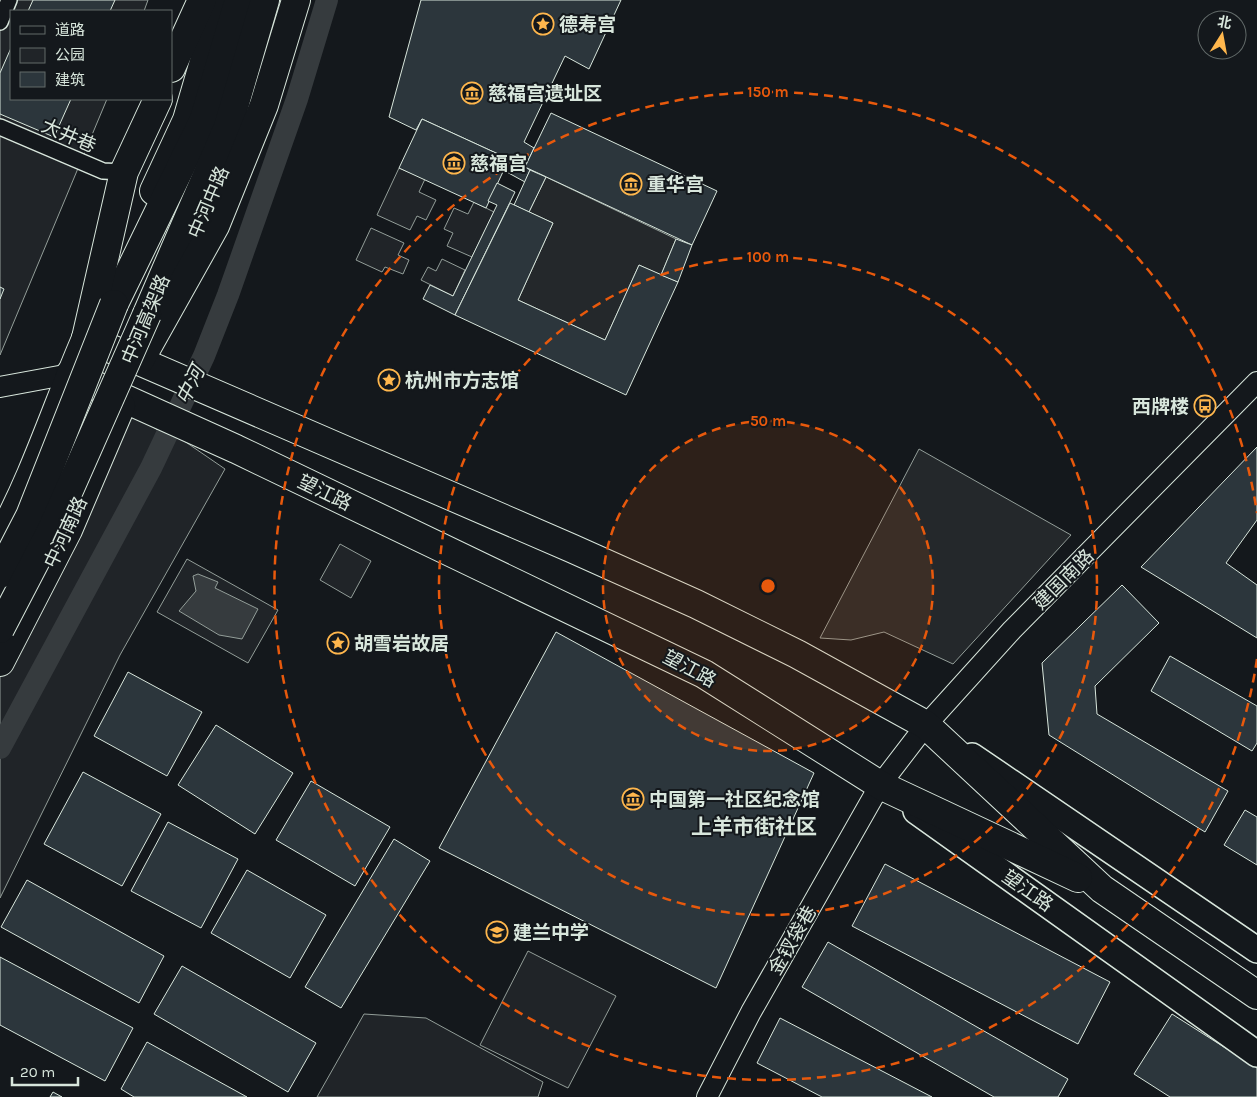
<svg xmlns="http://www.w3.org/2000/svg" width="1257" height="1097" font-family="Karla,'Noto Sans SC',sans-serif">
<rect width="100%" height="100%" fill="#14181c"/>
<g fill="#202428" stroke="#939e99">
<path d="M0,0H148L144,11H11V99H107L0,355Z"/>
<path d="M399,168L425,179L419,192L436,200L426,220L417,216L410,230L377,215Z"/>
<path d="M474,202L494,212L472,257L447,246L453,233L444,229L454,208L468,214Z"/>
<path d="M371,228L404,243L398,255L409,260L403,274L385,267L382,272L356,260Z"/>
<path d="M442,259L465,270L453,296L421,280L428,267L436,271Z"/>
<path d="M127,407L160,432L0,729V674Z"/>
<path d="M174,434L225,469L120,655L0,898V758Z"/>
<path d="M340,544L371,561L351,598L320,580Z"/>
<path d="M187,559L278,610L248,663L157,612Z"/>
<path d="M528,951L616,996L568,1088L480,1045Z"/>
<path d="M364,1014L426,1018L543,1082L538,1097H317Z"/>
</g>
<g fill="#24282b" stroke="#939e99">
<path d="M546,177L676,239L661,275L639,265L605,340L518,300L553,223L529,212Z"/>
<path d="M919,449L1071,535L953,664L884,632L851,640L820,638Z"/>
</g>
<path fill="#363b3e" stroke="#939e99" d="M198,574L218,582L215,588L258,609L242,639L219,635L179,611L196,591L193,576Z"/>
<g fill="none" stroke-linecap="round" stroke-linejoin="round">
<path stroke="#363b3e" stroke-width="22" d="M0,748L151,468L204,356L228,295L297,99L327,0"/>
</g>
<g fill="#2c363c" stroke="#d8e6dc">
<path d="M33,0H115L110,11H28Z"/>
<path d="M421,0H621L589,69L565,56L524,142L534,148L525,167L530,170L525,182L503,170L509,159L422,119L416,130L389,117Z"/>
<path d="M11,48V99H71L54,137L0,114V73Z"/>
<path d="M551,113L717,191L692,245L525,167Z"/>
<path d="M422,119L509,159L486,208L399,168Z"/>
<path d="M530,170L546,177L529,212L514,205Z"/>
<path d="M497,183L515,192L455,315L423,299L430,285L453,296L497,205L488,201Z"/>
<path d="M510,203L553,223L518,300L605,340L639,265L678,282L626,395L455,315Z"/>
<path d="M676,239L692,245L678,282L661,275Z"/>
<path d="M0,287L4,289L0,299Z"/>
<path d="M1257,447V520L1226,563L1257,585V638L1141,567Z"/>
<path d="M1122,585L1159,623L1095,686L1097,714L1228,791L1205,832L1049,735L1042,663Z"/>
<path d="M556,632L814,773L716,988L439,848Z"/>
<path d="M1170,656L1257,706V743L1252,751L1151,691Z"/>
<path d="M128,672L202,712L167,776L94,736Z"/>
<path d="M216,725L293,773L255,834L178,785Z"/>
<path d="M83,772L161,814L122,886L44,844Z"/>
<path d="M311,781L390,827L355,886L276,840Z"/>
<path d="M1245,810L1257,817V865L1224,845Z"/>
<path d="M168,822L238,859L201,928L131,891Z"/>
<path d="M394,839L430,861L341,1008L305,987Z"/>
<path d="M885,864L1110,982L1078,1044L852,926Z"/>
<path d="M247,870L326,915L290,978L211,933Z"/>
<path d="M27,880L164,956L139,1003L1,927Z"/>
<path d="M828,942L1068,1079L1058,1097H994L802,987Z"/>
<path d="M0,957L133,1028L105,1081L0,1025Z"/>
<path d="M182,966L316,1043L288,1092L154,1014Z"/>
<path d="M1172,1014L1257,1068V1097H1170L1134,1074Z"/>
<path d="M780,1018L932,1097H822L757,1063Z"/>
<path d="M147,1042L247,1097H134L121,1089Z"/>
<path d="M53,1092L62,1097H50Z"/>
</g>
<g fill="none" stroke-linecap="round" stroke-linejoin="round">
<g stroke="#d8e6dc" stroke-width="18">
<g id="pedestrian">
<path d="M0,22L9,0"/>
<path d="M0,127L103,171L124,172"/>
</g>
</g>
<g stroke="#d8e6dc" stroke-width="22">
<g id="minor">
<path d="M0,387L70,374"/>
<path d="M707,1097L751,1012L880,785L926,725L1012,630L1257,382"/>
</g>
</g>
<g stroke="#d8e6dc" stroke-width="28">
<g id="tertiary">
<path d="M972,756L1257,950"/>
<path d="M916,811L1257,1054"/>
</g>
</g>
<g stroke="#d8e6dc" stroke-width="30">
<g id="secondary">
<path d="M86,338L571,548L696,604L797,654L926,725L1102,889L1257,995"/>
<path d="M70,374L236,449L704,674L880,785L1078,878"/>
</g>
</g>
<g stroke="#d8e6dc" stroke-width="30">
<g id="primary">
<path d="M154,191L187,120L222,0"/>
<path d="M0,539C39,468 62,389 96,316"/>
<path d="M0,662L68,530L121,406"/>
</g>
</g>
<g stroke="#d8e6dc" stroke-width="30">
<g id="trunk">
<path d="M171,68L202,0"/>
<path d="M114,304L204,119L239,0"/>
<path d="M147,314L228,127L265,0"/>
<path d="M86,338L124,172L158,99"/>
<path d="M140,360L215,226L264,105L296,0"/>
</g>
</g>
<use href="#pedestrian" stroke="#14181c" stroke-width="15"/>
<use href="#minor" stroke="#14181c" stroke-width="20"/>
<use href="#tertiary" stroke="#14181c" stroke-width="25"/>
<use href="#secondary" stroke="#14181c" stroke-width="28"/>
<use href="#primary" stroke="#14181c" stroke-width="28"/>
<use href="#trunk" stroke="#14181c" stroke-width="28"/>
<g stroke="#d8e6dc" stroke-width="30" stroke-linecap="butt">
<g id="trunk-bridge">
<path d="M0,574L30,516L114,304"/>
<path d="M0,629L51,531L147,314"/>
</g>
</g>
<use href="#trunk-bridge" stroke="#14181c" stroke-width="28"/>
</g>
<circle cx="768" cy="586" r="165" fill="#e8590c" fill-opacity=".12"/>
<g fill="none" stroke="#e8590c" stroke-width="2.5" stroke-dasharray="9 6">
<circle cx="768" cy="586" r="165"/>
<circle cx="768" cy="586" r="329"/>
<path d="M1257 659A494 494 0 1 1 1257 513"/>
</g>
<defs>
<g id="sight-ring" transform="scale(1.125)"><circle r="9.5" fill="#14181c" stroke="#ffb74d" stroke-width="1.5"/><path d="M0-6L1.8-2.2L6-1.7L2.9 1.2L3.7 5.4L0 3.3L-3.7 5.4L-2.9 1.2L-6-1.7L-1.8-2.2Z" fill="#ffb74d"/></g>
<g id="museum-ring" transform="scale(1.125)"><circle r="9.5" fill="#14181c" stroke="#ffb74d" stroke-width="1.5"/><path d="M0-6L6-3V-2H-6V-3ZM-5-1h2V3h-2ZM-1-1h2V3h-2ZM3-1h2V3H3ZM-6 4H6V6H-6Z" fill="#ffb74d"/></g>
<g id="bus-ring" transform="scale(1.125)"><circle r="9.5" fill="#14181c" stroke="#ffb74d" stroke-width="1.5"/><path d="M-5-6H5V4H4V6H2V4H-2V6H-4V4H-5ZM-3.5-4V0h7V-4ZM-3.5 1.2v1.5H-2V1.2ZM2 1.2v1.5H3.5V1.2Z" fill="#ffb74d"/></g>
<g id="school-ring" transform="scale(1.125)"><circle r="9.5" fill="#14181c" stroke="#ffb74d" stroke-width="1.5"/><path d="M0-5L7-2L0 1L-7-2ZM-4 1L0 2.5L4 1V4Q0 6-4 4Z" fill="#ffb74d"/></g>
</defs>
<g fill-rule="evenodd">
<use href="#sight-ring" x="543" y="24"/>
<use href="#museum-ring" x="472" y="93"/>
<use href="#museum-ring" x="454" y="163"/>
<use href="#museum-ring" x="631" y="184"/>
<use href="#sight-ring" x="389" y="380"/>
<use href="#bus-ring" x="1205" y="406"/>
<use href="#sight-ring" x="338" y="643"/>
<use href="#museum-ring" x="633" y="799"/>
<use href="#school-ring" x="497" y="932"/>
</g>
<g text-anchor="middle" stroke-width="4" stroke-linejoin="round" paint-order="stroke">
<g font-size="19" font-weight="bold" fill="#d8e6dc" stroke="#14181c" text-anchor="start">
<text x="559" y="31">德寿宫</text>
<text x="488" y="100">慈福宫遗址区</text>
<text x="470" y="170">慈福宫</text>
<text x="647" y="191">重华宫</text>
<text x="405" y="387">杭州市方志馆</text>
<text x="1189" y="413" text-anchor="end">西牌楼</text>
<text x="354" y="650">胡雪岩故居</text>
<text x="649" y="806">中国第一社区纪念馆</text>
<text x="513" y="939">建兰中学</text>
</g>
<g font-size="19" fill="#d8e6dc" stroke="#14181c">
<text transform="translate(69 135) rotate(23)" y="7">大井巷</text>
<text transform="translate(208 202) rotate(-67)" y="7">中河中路</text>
<text transform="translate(145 319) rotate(-67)" y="7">中河高架路</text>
<text transform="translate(325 492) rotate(26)" y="7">望江路</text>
<text transform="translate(65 532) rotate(-65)" y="7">中河南路</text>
<text transform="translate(1063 579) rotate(-45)" y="7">建国南路</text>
<text transform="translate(690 668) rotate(28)" y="7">望江路</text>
<text transform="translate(1028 890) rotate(35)" y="7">望江路</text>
<text transform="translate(792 940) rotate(-60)" y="7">金钗袋巷</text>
</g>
<g font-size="20" font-style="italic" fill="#d8e6dc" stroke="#14181c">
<text transform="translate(190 385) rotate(-64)" y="7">中河</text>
</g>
<g font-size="21" font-weight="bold" fill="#d8e6dc" stroke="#14181c">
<text x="754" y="834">上羊市街社区</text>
</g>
</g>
<circle cx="768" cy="586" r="8" fill="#e8590c" stroke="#14181c" stroke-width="2.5"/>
<g font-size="15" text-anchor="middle" font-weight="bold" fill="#e8590c" stroke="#14181c" stroke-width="4" stroke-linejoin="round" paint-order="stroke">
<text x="768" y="97">150 m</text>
<text x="768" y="262">100 m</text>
<text x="768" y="426">50 m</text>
</g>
<rect x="10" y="10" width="162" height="90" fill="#14181c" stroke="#626a69"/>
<rect x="20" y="26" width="25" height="8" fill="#14181c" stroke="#626a69"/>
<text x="55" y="35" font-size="15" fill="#d8e6dc">道路</text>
<rect x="20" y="48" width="25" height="15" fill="#202428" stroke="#626a69"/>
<text x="55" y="60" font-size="15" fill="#d8e6dc">公园</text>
<rect x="20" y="72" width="25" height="15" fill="#2c363c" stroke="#626a69"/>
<text x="55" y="85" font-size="15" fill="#d8e6dc">建筑</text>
<g transform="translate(1222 35) rotate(11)"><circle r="24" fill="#14181c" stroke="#626a69"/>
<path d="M0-4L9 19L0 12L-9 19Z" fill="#ffb74d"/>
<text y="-8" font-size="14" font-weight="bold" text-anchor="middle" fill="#d8e6dc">北</text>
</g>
<path d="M12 1077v8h66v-8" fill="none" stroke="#d8e6dc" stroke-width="2.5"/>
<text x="20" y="1077" font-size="15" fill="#d8e6dc" stroke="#14181c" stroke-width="4" paint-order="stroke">20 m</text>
</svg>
